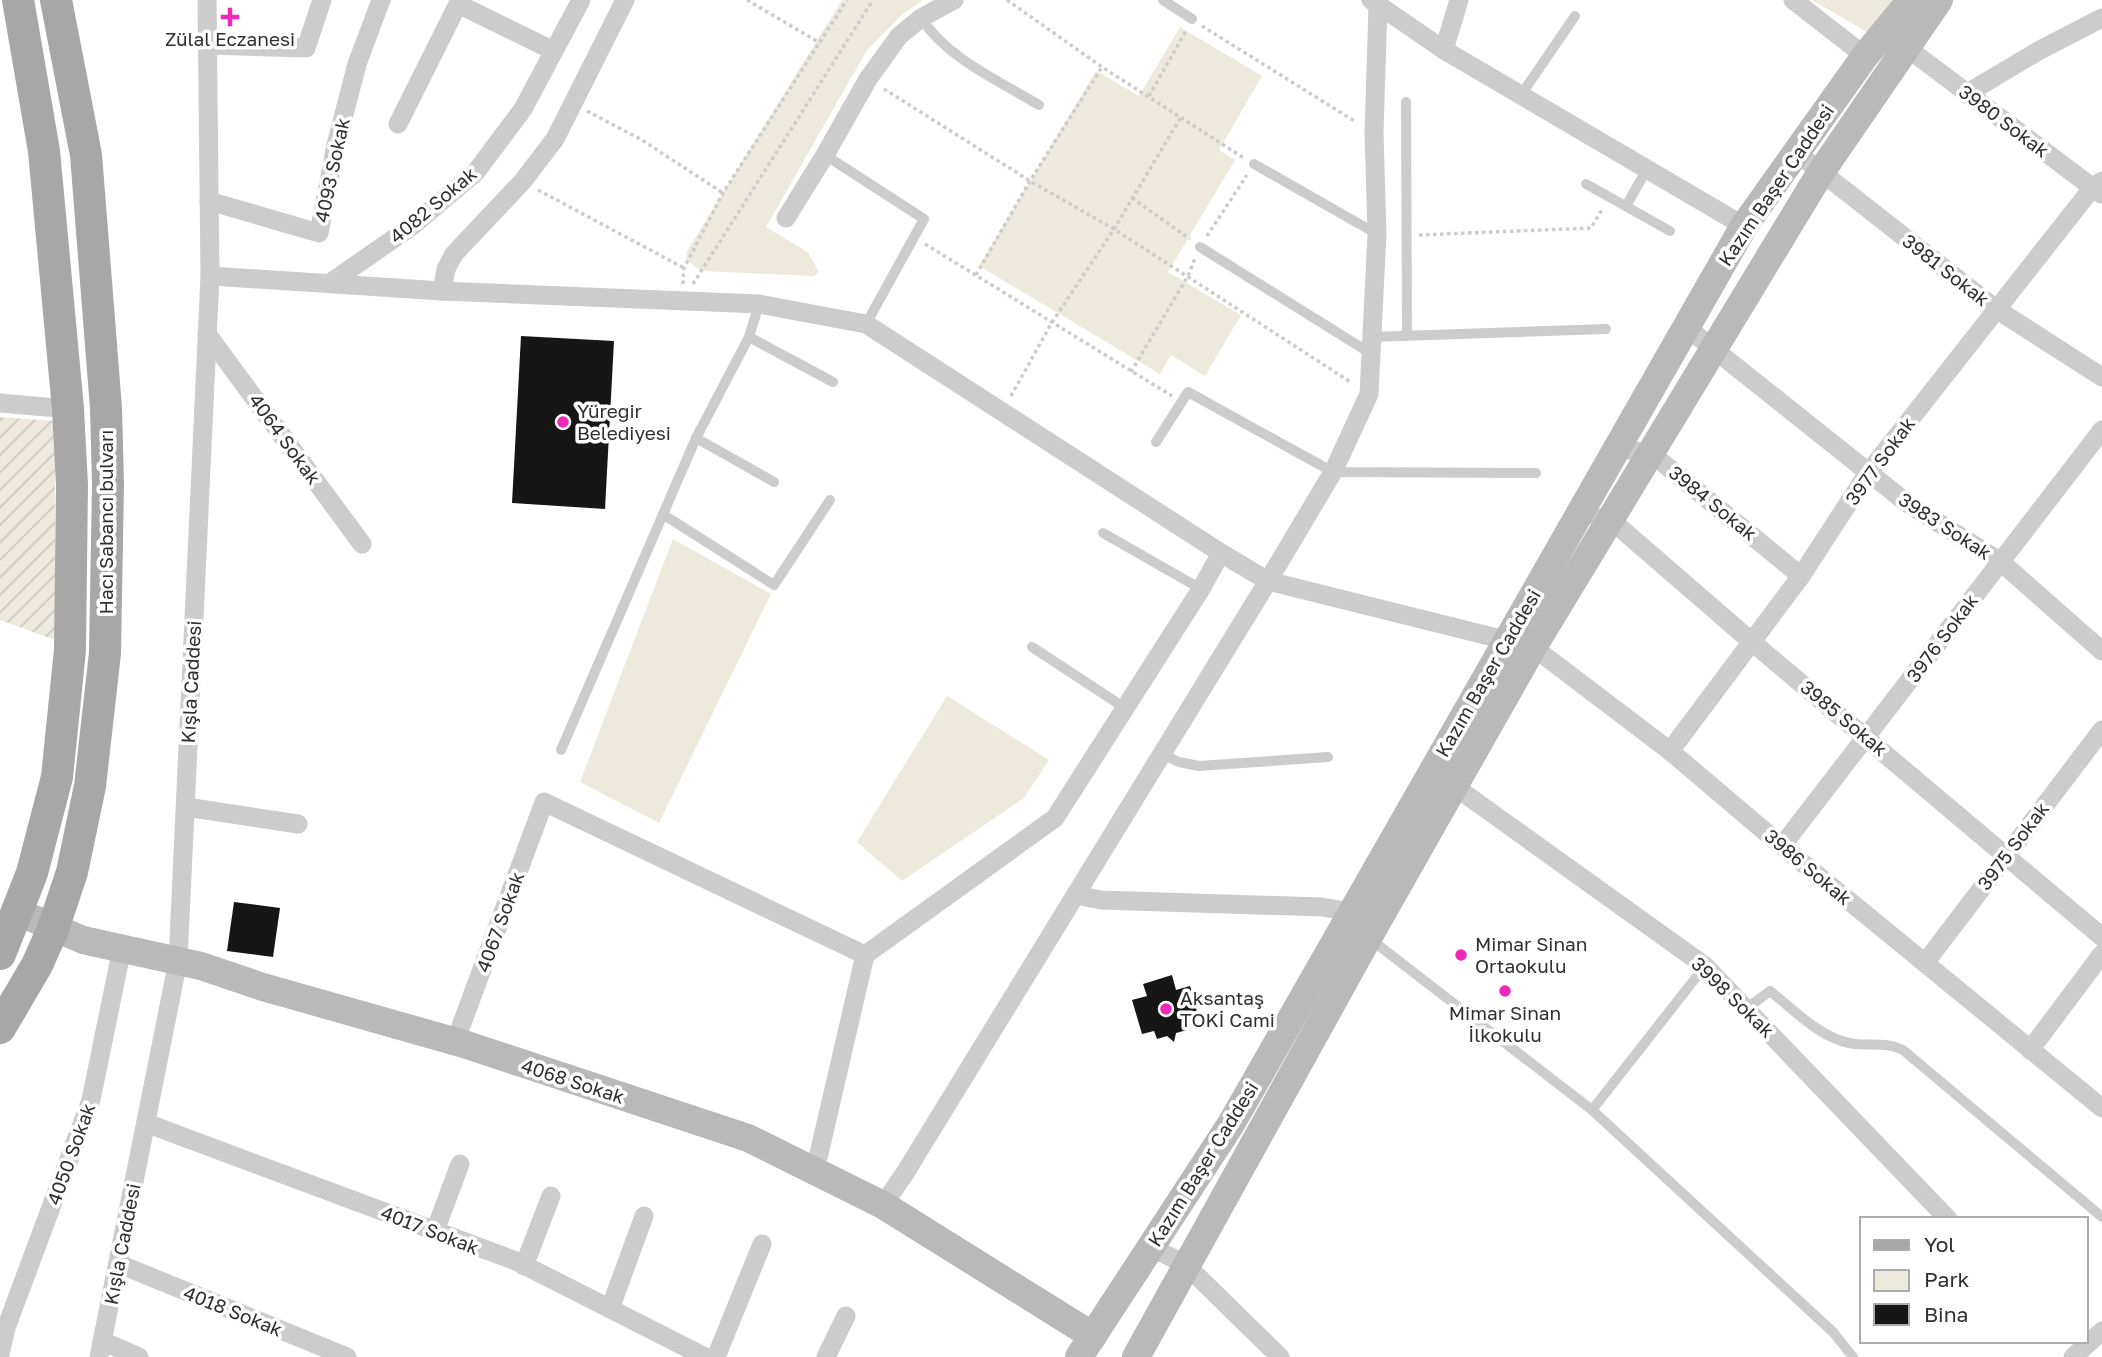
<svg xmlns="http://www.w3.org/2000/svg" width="2102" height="1357" font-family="'Golos Text',sans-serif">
<defs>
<pattern id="garden-furrows" width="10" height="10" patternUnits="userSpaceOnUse" patternTransform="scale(1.75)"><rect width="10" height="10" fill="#ede9dc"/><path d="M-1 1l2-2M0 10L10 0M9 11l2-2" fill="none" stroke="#ccc8bd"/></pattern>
</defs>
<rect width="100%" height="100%" fill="#fff"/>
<g fill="#ede9dc">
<path d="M842,0H923L903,14L867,50L766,227L808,252L819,272L814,276L702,271L686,260L687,251Z"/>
<path d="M1812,0H1909L1879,39Z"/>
<path d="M1180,27L1262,76L1219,150L1235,160L1168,272L1241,315L1205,376L1171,355L1160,374L979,266L1096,71L1139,96Z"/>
<path d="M673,539L771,594L659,823L580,782Z"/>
<path d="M947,696L1049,760L1024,798L902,881L857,842Z"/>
</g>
<path fill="url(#garden-furrows)" d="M0,417L55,421V640L0,620Z"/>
<g fill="#161616">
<path d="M521,336L614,341L605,509L512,503Z"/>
<path d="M234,902L280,908L273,957L227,951Z"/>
<path d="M1172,975L1176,990L1190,986L1199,1019L1185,1022L1187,1030L1176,1033L1174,1042L1167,1036L1157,1039L1154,1031L1142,1034L1132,1000L1147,996L1143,984Z"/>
</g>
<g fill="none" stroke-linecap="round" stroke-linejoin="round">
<g stroke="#ccc" stroke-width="3.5" stroke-dasharray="3.5 3.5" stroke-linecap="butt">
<path d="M747,0L820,43"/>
<path d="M1007,0L1102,67L1244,158"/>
<path d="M1202,26L1356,122"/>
<path d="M884,89L1030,181L1114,229L1352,383"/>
<path d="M1149,96L1186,31"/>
<path d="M587,111L642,140L723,193"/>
<path d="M538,190L684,268"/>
<path d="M1132,198L1190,239"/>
<path d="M1419,235L1591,228L1603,208"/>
<path d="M1207,236L1247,175"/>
<path d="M925,244L1172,396"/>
<path d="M976,275L1030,181L1102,67"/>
<path d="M683,284L684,268L723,193L847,0"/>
<path d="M693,284L873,0"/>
<path d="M1131,372L1188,276L1195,258"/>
<path d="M1011,396L1051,324L1114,229L1181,117"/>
</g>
<g stroke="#ccc" stroke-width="10">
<path d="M1163,0L1192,19"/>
<path d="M921,18C948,59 998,80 1039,105"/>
<path d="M1521,95L1575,16"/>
<path d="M1406,102L1407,336"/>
<path d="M825,155L924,219L866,324"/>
<path d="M1254,164L1377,234"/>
<path d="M1586,184L1670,231"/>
<path d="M1626,206L1647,169"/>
<path d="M1200,247L1370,353"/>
<path d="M749,337L833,382"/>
<path d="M1371,337L1606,329"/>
<path d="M696,438L774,482"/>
<path d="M1156,442L1188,392L1333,472L1536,473"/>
<path d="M664,515L774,585L830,500"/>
<path d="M1103,533L1201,589"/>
<path d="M1032,647L1125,708"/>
<path d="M561,750L696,438L749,337L759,304"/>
<path d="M1162,754L1179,762L1199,766L1328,757"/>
<path d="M1369,938L1592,1110L1833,1332L1853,1357"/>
<path d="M1746,1009L1770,991C1793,1009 1819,1037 1849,1043C1868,1047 1885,1041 1903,1050L2102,1217"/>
<path d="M1592,1110L1705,966"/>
</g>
<g stroke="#ccc" stroke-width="19">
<path d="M1371,0L1444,50L1744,226"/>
<path d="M1793,0L1865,56"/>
<path d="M458,4L554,51"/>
<path d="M208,45L306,48L322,0"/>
<path d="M1906,47L2101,194"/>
<path d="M1444,50L1459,0"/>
<path d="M1966,94L2040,50L2102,18"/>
<path d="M398,124L460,0"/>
<path d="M1797,153L1996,309L2102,377"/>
<path d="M209,201L319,233L336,145L357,64L381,0"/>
<path d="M786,218L825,155L868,79L899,36L921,18L954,0"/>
<path d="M210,276L442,291L759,304L866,324L1221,553L1268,581L1533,647L1670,751L1782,846L2102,1108"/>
<path d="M330,283L412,226L475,173L523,109L581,0"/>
<path d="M442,291L446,269L454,254L522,182L555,139L625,0"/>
<path d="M1686,327L1907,503L2001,562L2102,651"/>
<path d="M207,334L362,544"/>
<path d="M0,403L68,409"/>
<path d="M1617,448L1652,454L1801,576"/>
<path d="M1598,518L1611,520L1752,642L2102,937"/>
<path d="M1670,751L1801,576L1868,473L2093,187L2102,181"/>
<path d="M1454,786L1705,966L1948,1219"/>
<path d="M186,807L298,824"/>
<path d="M1782,846L2102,430"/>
<path d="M1076,895L1101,900L1322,907L1351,912"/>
<path d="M1925,963L2102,730"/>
<path d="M455,1042L544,802L865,955"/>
<path d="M2030,1050L2102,954"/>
<path d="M146,1123L516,1261L705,1357"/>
<path d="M815,1171L865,955L1055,818L1201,589L1221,553"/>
<path d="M883,1205L905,1173L1268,581L1333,472L1369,394L1377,234L1374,133L1378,5"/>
<path d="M435,1231L460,1164"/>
<path d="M1151,1247L1186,1265L1280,1357"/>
<path d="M119,1264L347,1357"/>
<path d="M524,1266L551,1196"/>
<path d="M610,1309L644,1216"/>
<path d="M102,1341L139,1357"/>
<path d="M0,1354L6,1328L91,1100L122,948"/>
<path d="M99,1357L178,961L210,276L207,0"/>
<path d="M716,1357L762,1244"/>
<path d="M826,1357L846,1316"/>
<path d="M2073,1357L2102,1331"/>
</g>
<g stroke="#b9b9b9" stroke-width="28">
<path d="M18,912L83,940L201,966L263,987L464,1044L748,1138L883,1205L1093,1336"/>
<path d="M1079,1357L1231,1124L1744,226L1865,56L1911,0"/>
<path d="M1136,1357L1368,938L1533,647L1821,172L1939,0"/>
</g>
<g stroke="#a7a7a7" stroke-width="32">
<path d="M0,954L32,873L57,777L70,650L72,485L68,409L44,151L18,0"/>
<path d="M0,1028L37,965L53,929L72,872L90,786L105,653L108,484L106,408L86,155L56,0"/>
</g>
</g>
<g fill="#ee29ba" stroke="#fff" stroke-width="2.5">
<path d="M226.5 6.5h7v7h7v7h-7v7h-7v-7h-7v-7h7z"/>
<circle cx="563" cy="422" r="7"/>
<circle cx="1461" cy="955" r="7"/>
<circle cx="1505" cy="991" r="7"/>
<circle cx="1166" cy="1009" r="7"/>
</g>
<g text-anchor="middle" stroke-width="7" stroke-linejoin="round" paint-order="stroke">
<g font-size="19" fill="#2f2f2f" stroke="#fff" text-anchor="start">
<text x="230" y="46" text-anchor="middle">Zülal Eczanesi</text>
<text x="577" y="418">Yüreğir<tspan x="577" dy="22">Belediyesi</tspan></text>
<text x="1475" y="951">Mimar Sinan<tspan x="1475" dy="22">Ortaokulu</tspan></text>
<text x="1180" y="1005">Aksantaş<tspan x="1180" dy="22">TOKİ Cami</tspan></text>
<text x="1505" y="1020" text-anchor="middle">Mimar Sinan<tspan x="1505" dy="22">İlkokulu</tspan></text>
</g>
<g font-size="19" fill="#2f2f2f" stroke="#fff">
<text transform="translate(2004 121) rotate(37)" y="7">3980 Sokak</text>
<text transform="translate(332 170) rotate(-78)" y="7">4093 Sokak</text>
<text transform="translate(1776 185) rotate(-56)" y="7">Kazım Başer Caddesi</text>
<text transform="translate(433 205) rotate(-40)" y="7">4082 Sokak</text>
<text transform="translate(1946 270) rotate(38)" y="7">3981 Sokak</text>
<text transform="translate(285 439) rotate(54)" y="7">4064 Sokak</text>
<text transform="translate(1880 461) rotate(-54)" y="7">3977 Sokak</text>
<text transform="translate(1713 503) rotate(39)" y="7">3984 Sokak</text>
<text transform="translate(106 522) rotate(-90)" y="7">Hacı Sabancı bulvarı</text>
<text transform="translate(1945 526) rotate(33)" y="7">3983 Sokak</text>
<text transform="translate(1942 638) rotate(-53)" y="7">3976 Sokak</text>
<text transform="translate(1488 673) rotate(-60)" y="7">Kazım Başer Caddesi</text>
<text transform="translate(191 682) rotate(-87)" y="7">Kışla Caddesi</text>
<text transform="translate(1844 718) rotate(40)" y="7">3985 Sokak</text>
<text transform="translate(2013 846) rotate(-53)" y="7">3975 Sokak</text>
<text transform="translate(1808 867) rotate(40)" y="7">3986 Sokak</text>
<text transform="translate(500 922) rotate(-70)" y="7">4067 Sokak</text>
<text transform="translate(1733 997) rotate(44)" y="7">3998 Sokak</text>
<text transform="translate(573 1081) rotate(18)" y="7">4068 Sokak</text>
<text transform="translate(71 1154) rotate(-70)" y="7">4050 Sokak</text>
<text transform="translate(1203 1164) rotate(-58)" y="7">Kazım Başer Caddesi</text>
<text transform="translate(430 1230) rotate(21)" y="7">4017 Sokak</text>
<text transform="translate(122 1244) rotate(-79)" y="7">Kışla Caddesi</text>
<text transform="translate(233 1311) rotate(22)" y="7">4018 Sokak</text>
</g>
</g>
<rect x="1860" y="1217" width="228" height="126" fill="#ffffff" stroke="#acacac" stroke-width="2"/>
<rect x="1874" y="1240" width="35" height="10" fill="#a7a7a7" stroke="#acacac" stroke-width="2"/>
<text x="1924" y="1252" font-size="21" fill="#2f2f2f">Yol</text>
<rect x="1874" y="1270" width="35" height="21" fill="#ede9dc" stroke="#acacac" stroke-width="2"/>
<text x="1924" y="1287" font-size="21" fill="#2f2f2f">Park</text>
<rect x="1874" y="1304" width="35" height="21" fill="#161616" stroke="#acacac" stroke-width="2"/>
<text x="1924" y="1322" font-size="21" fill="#2f2f2f">Bina</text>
</svg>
